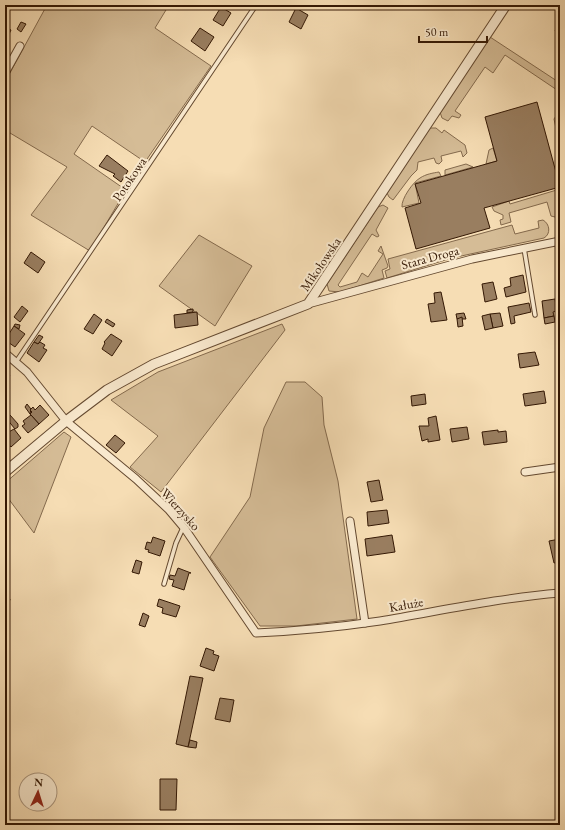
<svg xmlns="http://www.w3.org/2000/svg" width="565" height="830" font-family="'EB Garamond',serif">
<rect width="100%" height="100%" fill="#f6ddb4"/>
<filter id="stains"><feTurbulence type="fractalNoise" baseFrequency=".005" numOctaves="4"/><feColorMatrix values="0 0 0 0 .2 0 0 0 0 .09 0 0 0 0 .02 0 0 0 .5 -.17"/></filter>
<radialGradient id="worn" r=".72"><stop offset=".6" stop-color="#630" stop-opacity="0"/><stop offset="1" stop-color="#630" stop-opacity=".3"/></radialGradient>
<g fill="#d5bc96" stroke="#846a4d">
<path d="M47,5H169L155,28L211,66L145,162L92,126L74,154L126,190L90,251L31,215L67,167L5,130V82Z"/>
<path d="M490,37L560,83V92L505,55L493,73L485,67L455,111L461,115L459,118L452,116L448,121L442,118L440,112Z"/>
<path d="M560,110V135L557,133L554,119Z"/>
<path d="M430,128H436L442,133L444,130L465,145L467,153L463,157L461,151L441,156L442,161L439,164L436,163L434,158L418,162L417,170L411,176L393,200L389,197L387,193Z"/>
<path d="M493,148L497,161L486,164L489,150Z"/>
<path d="M466,164L473,167L445,175V170Z"/>
<path d="M439,172L441,176L415,183L419,203L402,207C401,199 413,182 420,178C426,174 433,173 439,172Z"/>
<path d="M560,189V212L555,217L551,216L547,202L509,213L511,222L501,225L500,220L503,219V215L494,211L492,207L509,201L510,204Z"/>
<path d="M383,205L388,208L376,230L379,236L377,237L372,234L338,285L340,287L357,282L362,273L368,277L383,254L378,251L381,246L388,266L387,268L382,270L384,278L340,292L329,291L327,284L378,207Z"/>
<path d="M543,220C550,224 551,234 544,238L452,258L387,278L385,271L390,269L388,259L512,225L515,234L539,228L538,221Z"/>
<path d="M199,235L252,266L215,326L159,286Z"/>
<path d="M282,324L285,330L161,492L130,467L158,436L111,400L158,372Z"/>
<path d="M286,382H305L322,397L324,425L338,481L357,619L296,626H260L210,557L250,497L264,428Z"/>
<path d="M64,432L71,437L34,533L5,494V483Z"/>
</g>
<g fill="#997e60" stroke="#341804">
<path d="M221,7L231,13L223,26L213,20Z"/>
<path d="M296,8L308,15L301,29L289,22Z"/>
<path d="M21,22L26,24L21,32L17,29Z"/>
<path d="M560,23V35L555,31Z"/>
<path d="M5,27L11,30L8,36L5,35Z"/>
<path d="M200,28L214,37L205,51L191,41Z"/>
<path d="M537,102L560,187L484,208L490,228L416,249L405,208L421,203L415,184L497,161L485,117Z"/>
<path d="M107,155L128,171L121,182L113,176L115,174L99,166Z"/>
<path d="M31,252L45,262L38,273L24,263Z"/>
<path d="M523,275L526,292L506,297L504,288L511,286L510,278Z"/>
<path d="M493,282L497,299L485,302L482,284Z"/>
<path d="M441,292L447,320L431,322L428,304L435,303L434,293Z"/>
<path d="M555,299L557,311L553,312L554,316L544,318L542,301Z"/>
<path d="M529,303L531,312L514,316L515,323L511,324L508,307Z"/>
<path d="M22,306L28,311L20,322L14,317Z"/>
<path d="M193,309V312L187,313V310Z"/>
<path d="M197,312L198,325L175,328L174,315Z"/>
<path d="M464,313L466,319H457L456,314Z"/>
<path d="M500,313L503,326L493,328L490,314Z"/>
<path d="M94,314L102,320L93,334L84,329Z"/>
<path d="M490,314L493,328L485,330L482,316Z"/>
<path d="M554,316L555,322L545,324L544,318Z"/>
<path d="M462,317L463,326L458,327L457,319Z"/>
<path d="M107,319L115,324L113,327L105,322Z"/>
<path d="M15,324L20,325L19,329L14,326Z"/>
<path d="M14,326L25,334L15,347L5,340Z"/>
<path d="M111,334L122,341L112,356L102,349L105,343L104,342Z"/>
<path d="M39,335L43,337L38,344L34,342Z"/>
<path d="M34,342L38,344L40,342L45,345L43,348L47,350L39,362L27,353Z"/>
<path d="M535,352L539,365L520,368L518,354Z"/>
<path d="M5,371L10,375L5,381Z"/>
<path d="M544,391L546,403L525,406L523,394Z"/>
<path d="M425,394L426,404L412,406L411,396Z"/>
<path d="M27,404L31,409L30,414L25,407Z"/>
<path d="M40,405L49,415L39,424L30,414L32,412L30,410L33,407L35,410Z"/>
<path d="M10,415L18,424V427L15,429L6,418Z"/>
<path d="M31,415L39,424L28,433L22,426L25,424L23,421Z"/>
<path d="M436,416L440,440L428,442V439L422,441L419,426H429L428,418Z"/>
<path d="M467,427L469,439L452,442L450,429Z"/>
<path d="M14,429L21,438L11,447L5,440V434Z"/>
<path d="M498,430V432L506,431L507,442L484,445L482,432Z"/>
<path d="M115,435L125,443L116,453L106,445Z"/>
<path d="M379,480L383,500L371,502L367,482Z"/>
<path d="M387,510L389,523L368,526L367,512Z"/>
<path d="M392,535L395,552L367,556L365,539Z"/>
<path d="M153,537L165,541L160,556L148,552L149,550L145,549L147,542L151,543Z"/>
<path d="M560,539V562L554,563L549,541Z"/>
<path d="M136,560L142,562L139,574L132,572Z"/>
<path d="M178,568L191,573H189L184,590L172,586L174,580L169,579L170,575L175,576Z"/>
<path d="M5,598L10,599L6,614H5Z"/>
<path d="M159,599L180,606L176,617L162,613L163,608L157,606Z"/>
<path d="M143,613L149,616L145,627L139,625Z"/>
<path d="M206,648L214,651L213,654L219,656L214,671L200,666Z"/>
<path d="M190,676L203,678L188,747L176,744Z"/>
<path d="M220,698L234,700L230,722L215,719Z"/>
<path d="M190,740L197,742L196,748L188,747Z"/>
<path d="M160,779H177L176,810H160Z"/>
</g>
<g fill="none" stroke-linecap="round" stroke-linejoin="round">
<g stroke="#644930" stroke-width="5.5">
<g id="service">
<path d="M524,248L535,315"/>
<path d="M16,362L256,5"/>
<path d="M164,584L176,543L182,530L185,529"/>
</g>
</g>
<g stroke="#644930" stroke-width="9">
<g id="minor">
<path d="M5,73L20,46"/>
<path d="M308,304L472,259L560,241"/>
<path d="M5,353L27,372L66,421L136,479L169,510L185,529L256,633C298,631 339,627 380,621C440,611 499,598 560,593"/>
<path d="M525,472L560,467"/>
<path d="M350,521L365,623"/>
</g>
</g>
<g stroke="#644930" stroke-width="11">
<path id="tertiary" d="M5,472L66,421L107,390L154,364L308,304L506,5"/>
</g>
<use href="#service" stroke="#f9e9ce" stroke-width="3.5"/>
<use href="#minor" stroke="#f9e9ce" stroke-width="7"/>
<use href="#tertiary" stroke="#f9e9ce" stroke-width="9"/>
</g>
<g text-anchor="middle" stroke-width="4" stroke-linejoin="round" paint-order="stroke">
<g font-size="13" fill="#341804" stroke="#f9e9ce">
<text transform="translate(129 179) rotate(-56)" y="5">Potokowa</text>
<text transform="translate(430 257) rotate(-15)" y="5">Stara Droga</text>
<text transform="translate(320 264) rotate(-56)" y="5">Mikołowska</text>
<text transform="translate(181 509) rotate(48)" y="5">Wierzysko</text>
<text transform="translate(406 604) rotate(-10)" y="5">Kałuże</text>
</g>
</g>
<rect width="565" height="830" fill="none" stroke="#f6ddb4" stroke-width="20"/>
<rect x="6" y="6" width="553" height="818" fill="none" stroke="#341804" stroke-width="2"/>
<rect x="10" y="10" width="545" height="810" fill="none" stroke="#341804"/>
<g transform="translate(38 792) rotate(4)"><circle r="19" fill="#f9e9ce" stroke="#aa957d"/>
<path d="M0-3L7 15L0 10L-7 15Z" fill="#8f2418"/>
<text y="-6" font-size="11" font-weight="bold" text-anchor="middle" fill="#341804">N</text>
</g>
<path d="M419 36v6h68v-6" fill="none" stroke="#341804" stroke-width="2"/>
<text x="425" y="36" font-size="12" fill="#341804" stroke="#f9e9ce" stroke-width="3" paint-order="stroke">50 m</text>
<rect width="100%" height="100%" filter="url(#stains)"/>
<rect width="100%" height="100%" fill="url(#worn)"/>
</svg>
